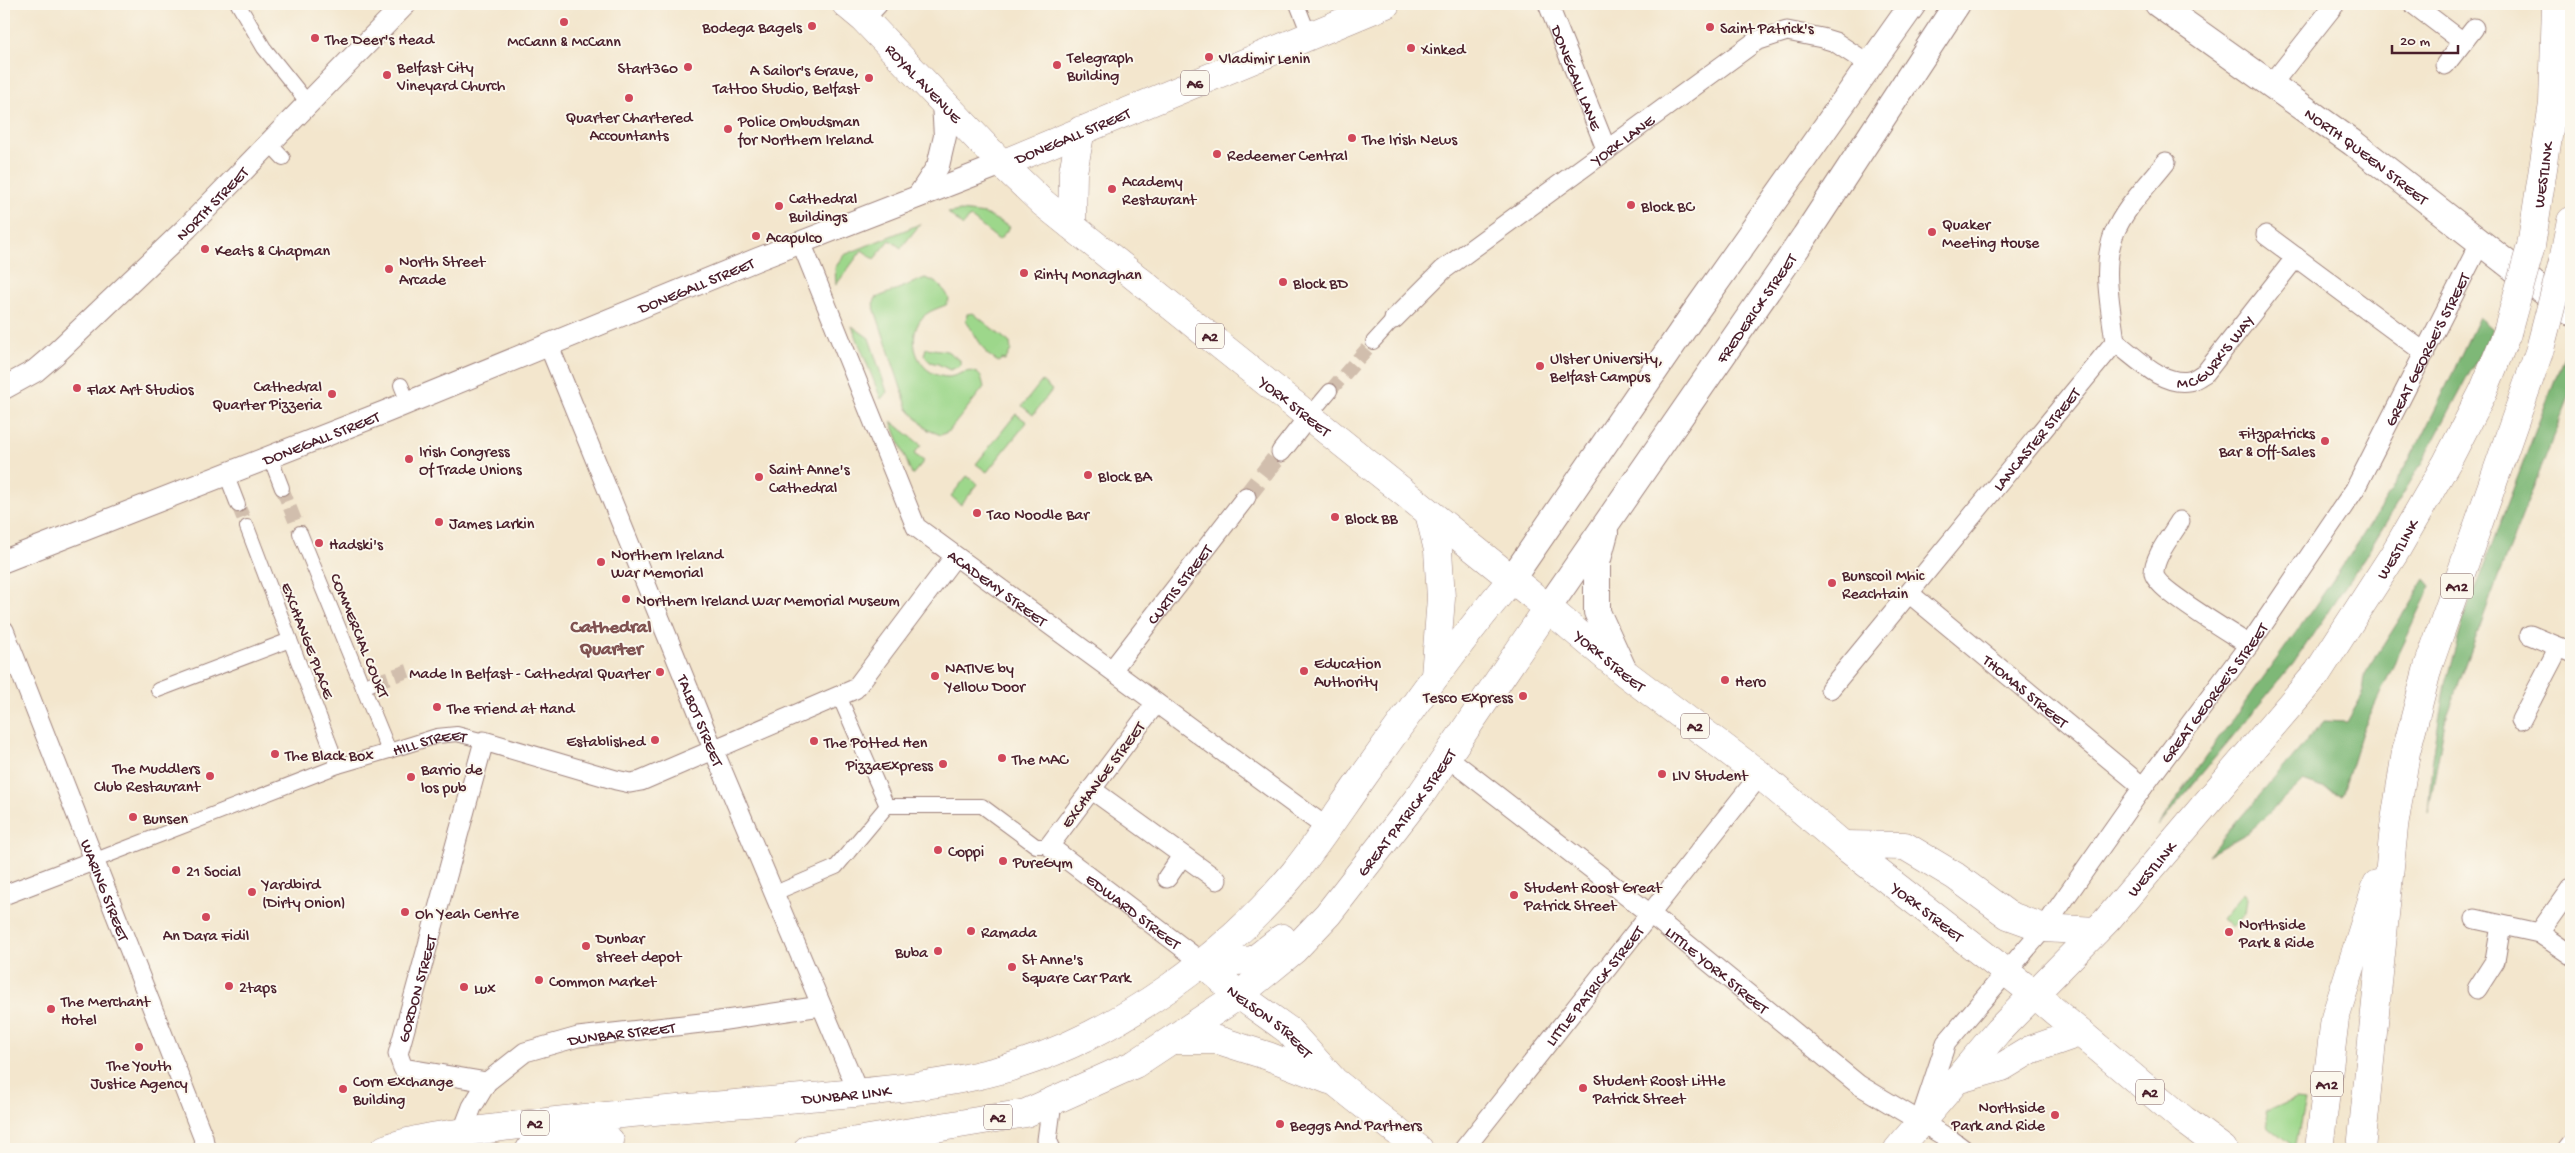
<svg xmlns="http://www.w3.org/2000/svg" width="2575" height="1153" font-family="'Gochi Hand',sans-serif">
<rect width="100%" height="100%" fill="#fbf7ec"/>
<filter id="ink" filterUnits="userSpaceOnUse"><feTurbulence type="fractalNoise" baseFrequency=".02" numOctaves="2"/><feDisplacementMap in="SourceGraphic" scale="10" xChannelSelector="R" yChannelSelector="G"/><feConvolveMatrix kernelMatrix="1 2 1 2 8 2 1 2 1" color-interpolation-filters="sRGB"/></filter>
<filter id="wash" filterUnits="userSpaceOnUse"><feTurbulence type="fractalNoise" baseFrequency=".0096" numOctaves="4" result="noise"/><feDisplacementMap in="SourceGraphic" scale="20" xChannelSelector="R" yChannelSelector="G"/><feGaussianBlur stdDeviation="1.12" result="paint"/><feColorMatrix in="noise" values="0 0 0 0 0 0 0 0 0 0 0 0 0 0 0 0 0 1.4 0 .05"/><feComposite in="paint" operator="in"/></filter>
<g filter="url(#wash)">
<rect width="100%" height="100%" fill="#f3e6cd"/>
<g fill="#9dd78b" stroke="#747b5b">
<path d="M961,211L985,214L1010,227L999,240L970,217L963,226L948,213Z"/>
<path d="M920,224L901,248L890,240L874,259L862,250L836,285L835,268L844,255Z"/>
<path d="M925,278C935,280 948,291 949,300L946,305C934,310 923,312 917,326C908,349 922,377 949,377C957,376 967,369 975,372C983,376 982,381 984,387L949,431L941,435L928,430L908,409L873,304L876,298Z"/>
<path d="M973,313L1010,343L1011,350L1005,361L1002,359L998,362L987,354L966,321L967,314Z"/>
<path d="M852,326L869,338L887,392L881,399Z"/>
<path d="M926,348L947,351L960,360V366L950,370L938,364L930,362L924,355Z"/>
<path d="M1042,381L1052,390L1033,415L1022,406Z"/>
<path d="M1016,414L1027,422L987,472L976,464Z"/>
<path d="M891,421L921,445L914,454L924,461L912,475Z"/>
<path d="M967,476L978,484L961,505L951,496Z"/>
<path d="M2243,893L2247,898L2245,913L2232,928L2222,919Z"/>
<path d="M2295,1099L2305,1100L2296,1145L2293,1146L2269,1127L2266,1112Z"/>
</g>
<g fill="#7eb877" stroke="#646c51">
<path d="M2479,317L2493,329L2421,464L2370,549L2293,664L2158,826C2237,707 2330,596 2402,472C2431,423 2454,368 2479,317Z"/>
<path d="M2564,356L2571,364V392L2498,577L2445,722L2428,813L2432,764L2445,684L2466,612Z"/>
<path d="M2425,579L2431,586L2362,732L2342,795L2303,781L2249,832L2208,855L2324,721L2347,722L2363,694L2365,674Z"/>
</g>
</g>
<g filter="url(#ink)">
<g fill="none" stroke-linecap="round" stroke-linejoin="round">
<g stroke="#d1bead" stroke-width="14" stroke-dasharray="14 7" stroke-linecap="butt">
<path d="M1330,391L1373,342"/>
<path d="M282,488L300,533"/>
<path d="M238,505L247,527"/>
<path d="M375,682L414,669"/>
</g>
<path stroke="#d1bead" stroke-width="19" stroke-dasharray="19 9" stroke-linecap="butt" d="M1246,497L1281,452"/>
<g stroke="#9e827c" stroke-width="16">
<g id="pedestrian">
<path d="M238,4L264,48L308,103"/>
<path d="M1297,4L1310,37"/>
<path d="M268,142L283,158"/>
<path d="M1373,342L1394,319"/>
<path d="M401,385L408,402"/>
<path d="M1309,416L1330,391"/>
<path d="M270,457L282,488"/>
<path d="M226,474L238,505"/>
<path d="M247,527L338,766"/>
<path d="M300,533L389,751"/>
<path d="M363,687L375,682"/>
<path d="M158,690L290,640"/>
<path d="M839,696L887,806"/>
<path id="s1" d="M93,861L338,766L389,751L437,736L457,734L484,741"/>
<path d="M775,893L836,867L887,806H982L1036,846H1049"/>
</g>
</g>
<g stroke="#9e827c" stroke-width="21">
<g id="minor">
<path id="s2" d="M1548,4L1607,151"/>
<path d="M2413,4L2463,42"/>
<path d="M864,19L878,4"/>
<path d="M2445,65L2474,28"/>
<path d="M2271,85L2335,4"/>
<path d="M2266,235L2425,353"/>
<path id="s3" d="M801,242L916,527L1327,828"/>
<path id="s4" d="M1394,319L1443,270L1756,41L1787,31L1822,38L1835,42L1870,65"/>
<path id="s5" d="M2115,342C2136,357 2162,386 2189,381C2195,380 2201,375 2206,372L2296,257"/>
<path id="s6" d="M549,346L714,751L858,1092"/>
<path d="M1281,452L1309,416"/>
<path d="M2180,521C2172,535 2154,556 2154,573C2155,589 2233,634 2249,645"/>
<path id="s7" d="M1910,594L2143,787"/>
<path id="s8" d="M4,630L203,1137L205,1149"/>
<path d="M2530,635L2559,647"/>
<path id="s9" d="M1112,670L1246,497"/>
<path id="s10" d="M1830,689L2115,342C2111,308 2101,267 2114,234C2125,207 2149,184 2166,162"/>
<path id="s11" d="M1156,703L1049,846L1203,963"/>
<path d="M2521,720L2559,647L2571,652"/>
<path id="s12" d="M1447,757L1659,921L1859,1085L1951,1140L1963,1149"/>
<path d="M1091,789L1217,880"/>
<path d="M1167,878L1182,856"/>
<path d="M4,895L93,861"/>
<path d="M2475,919L2539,933L2571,955"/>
<path d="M2539,933L2571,888"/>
<path d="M2477,989L2495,961L2501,925"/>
<path id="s13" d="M487,1082L403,1068L398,1054L484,741L616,780L630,783L641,781L855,689L955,556"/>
<path id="s14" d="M1923,1112L1946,1043L2044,928L2143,787L2249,645L2355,489L2480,243"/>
<path id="s15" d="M462,1133L472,1107L487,1082L525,1052L578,1037L719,1021L821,1006"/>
<path d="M1051,1149L1047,1140L1052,1102"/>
<path id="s16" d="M1464,1149L1760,775"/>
<path d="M2567,1149L2571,1144"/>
</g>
</g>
<g stroke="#9e827c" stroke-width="24">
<g id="tertiary">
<path d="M919,195L938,166L945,136L943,103"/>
<path id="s17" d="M4,388L35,371L55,354L187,228L405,4"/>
<path id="s18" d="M4,561L385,412L758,259L1002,164"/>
</g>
</g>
<g stroke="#9e827c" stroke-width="28">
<g id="secondary">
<path id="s19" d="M2158,4L2353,143L2571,313"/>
<path d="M1605,533L1597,563V612L1625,673"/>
<path d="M1511,580L1693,315L1913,4"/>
<path id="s20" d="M1548,608L1805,236L1957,4"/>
</g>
</g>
<g stroke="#9e827c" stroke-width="29">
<g id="primary">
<path id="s21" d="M846,4L864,19L1002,164L1043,203L1548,608L1625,673L1759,774L1843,845L2033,993L2184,1120L2223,1149"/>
<path id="s22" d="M1002,164L1386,4"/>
<path d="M1072,226L1073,172L1081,130"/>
<path d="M1429,513L1438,550L1441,598L1435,676"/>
<path d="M1843,845L1905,846L1955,876L2008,915L2044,928"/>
<path id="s23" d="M1203,963L1239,995L1288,1030L1334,1081L1419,1149"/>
<path d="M1203,963L1254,960L1282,938"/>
<path d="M1173,1040H1218L1268,1056L1329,1080"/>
<path id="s24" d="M385,1149C423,1135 471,1132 511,1126C600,1115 690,1108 780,1100C857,1092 947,1088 1020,1064C1122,1031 1226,956 1294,873C1318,843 1339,811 1361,780C1409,712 1457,644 1511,580"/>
<path d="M530,1149L610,1141"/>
<path id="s25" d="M808,1149L1026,1113L1135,1064L1239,995L1294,950L1328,914L1422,793L1548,608"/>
</g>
</g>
<g stroke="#9e827c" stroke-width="29">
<g id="trunk">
<path id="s26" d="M2531,246L2553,104L2556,4"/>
<path d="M2563,261L2571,221"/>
<path d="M2044,928L2096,931"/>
<path d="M1956,1080L2002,1067L2030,1050L2079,1033"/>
<path id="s27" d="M1898,1149L1998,1031L2107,920L2318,672L2394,554L2447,462L2483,392L2507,333"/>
<path d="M2319,1149L2335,1018L2377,884"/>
<path d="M2361,1149L2394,827L2406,752L2428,667L2540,349"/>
</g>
</g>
<use href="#pedestrian" stroke="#fff" stroke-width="14"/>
<use href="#minor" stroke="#fff" stroke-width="19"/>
<use href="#tertiary" stroke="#fff" stroke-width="22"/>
<use href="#secondary" stroke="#fff" stroke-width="26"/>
<use href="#primary" stroke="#fff" stroke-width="28"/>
<use href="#trunk" stroke="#fff" stroke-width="28"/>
<g stroke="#9e827c" stroke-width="29" stroke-linecap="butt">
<g id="trunk-bridge">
<path d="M2507,333L2531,246"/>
<path d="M2540,349L2563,261"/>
</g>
</g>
<use href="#trunk-bridge" stroke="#fff" stroke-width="28"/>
</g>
</g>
<g fill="#d1495b" stroke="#fbf7ec" stroke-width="2">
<circle cx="564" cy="22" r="5"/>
<circle cx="812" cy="26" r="5"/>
<circle cx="1710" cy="27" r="5"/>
<circle cx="315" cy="38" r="5"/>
<circle cx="1411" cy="48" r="5"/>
<circle cx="1209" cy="57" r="5"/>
<circle cx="1057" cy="65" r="5"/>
<circle cx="688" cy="67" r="5"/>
<circle cx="387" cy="75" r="5"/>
<circle cx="869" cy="78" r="5"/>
<circle cx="629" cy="98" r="5"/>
<circle cx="728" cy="129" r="5"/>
<circle cx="1352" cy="138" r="5"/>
<circle cx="1217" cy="154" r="5"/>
<circle cx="1112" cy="189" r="5"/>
<circle cx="1631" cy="205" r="5"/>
<circle cx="779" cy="206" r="5"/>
<circle cx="1932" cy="232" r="5"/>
<circle cx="756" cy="236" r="5"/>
<circle cx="205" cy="249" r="5"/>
<circle cx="389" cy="269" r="5"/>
<circle cx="1024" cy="273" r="5"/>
<circle cx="1283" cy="282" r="5"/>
<circle cx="1540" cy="366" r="5"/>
<circle cx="77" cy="388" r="5"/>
<circle cx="332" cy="394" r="5"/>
<circle cx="2325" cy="441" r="5"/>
<circle cx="409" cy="459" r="5"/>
<circle cx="1088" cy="475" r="5"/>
<circle cx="759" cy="477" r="5"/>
<circle cx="977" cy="513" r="5"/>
<circle cx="1335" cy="517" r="5"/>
<circle cx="439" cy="522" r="5"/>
<circle cx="319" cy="543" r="5"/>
<circle cx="601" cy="562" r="5"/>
<circle cx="1832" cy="583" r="5"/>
<circle cx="626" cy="599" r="5"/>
<circle cx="1304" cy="671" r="5"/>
<circle cx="660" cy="672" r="5"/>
<circle cx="935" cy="676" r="5"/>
<circle cx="1725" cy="680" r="5"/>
<circle cx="1523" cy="696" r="5"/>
<circle cx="437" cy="707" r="5"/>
<circle cx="655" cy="740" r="5"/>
<circle cx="814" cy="741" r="5"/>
<circle cx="275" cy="754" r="5"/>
<circle cx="1002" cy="758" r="5"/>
<circle cx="943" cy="764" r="5"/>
<circle cx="1662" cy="774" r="5"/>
<circle cx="210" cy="776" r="5"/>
<circle cx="411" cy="777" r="5"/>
<circle cx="133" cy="817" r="5"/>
<circle cx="938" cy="850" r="5"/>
<circle cx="1003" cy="861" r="5"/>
<circle cx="176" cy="870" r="5"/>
<circle cx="252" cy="892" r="5"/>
<circle cx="1514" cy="895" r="5"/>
<circle cx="405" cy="912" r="5"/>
<circle cx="206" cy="917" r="5"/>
<circle cx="971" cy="931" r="5"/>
<circle cx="2229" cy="932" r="5"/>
<circle cx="586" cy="946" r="5"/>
<circle cx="938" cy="951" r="5"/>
<circle cx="1012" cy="967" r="5"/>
<circle cx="539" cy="980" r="5"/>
<circle cx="229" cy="986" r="5"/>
<circle cx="464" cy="987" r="5"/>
<circle cx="51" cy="1009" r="5"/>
<circle cx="139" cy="1047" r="5"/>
<circle cx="1583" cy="1088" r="5"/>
<circle cx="343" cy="1089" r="5"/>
<circle cx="2055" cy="1115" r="5"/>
<circle cx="1280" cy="1124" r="5"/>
</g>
<g text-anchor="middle" stroke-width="4" stroke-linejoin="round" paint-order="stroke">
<g fill="#fbf7ec" stroke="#7f6065" stroke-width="1">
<rect x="1181" y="70.5" width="28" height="25" rx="4"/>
<rect x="1196" y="323.5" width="28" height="25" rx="4"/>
<rect x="2441" y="573.5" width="32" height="25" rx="4"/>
<rect x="1681" y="713.5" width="28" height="25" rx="4"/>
<rect x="2311" y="1071.5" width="32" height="25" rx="4"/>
<rect x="2136" y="1079.5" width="28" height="25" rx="4"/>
<rect x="984" y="1104.5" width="28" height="25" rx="4"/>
<rect x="521" y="1110.5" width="28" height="25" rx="4"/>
</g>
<g font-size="15" font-weight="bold" fill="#4a1f2b">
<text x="1195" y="88">A6</text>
<text x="1210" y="341">A2</text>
<text x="2457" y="591">A12</text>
<text x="1695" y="731">A2</text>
<text x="2327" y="1089">A12</text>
<text x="2150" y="1097">A2</text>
<text x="998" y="1122">A2</text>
<text x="535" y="1128">A2</text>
</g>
<g font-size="16" fill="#4a1f2b" stroke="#fbf7ec" text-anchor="start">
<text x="802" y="32" text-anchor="end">Bodega Bagels</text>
<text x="1720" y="33">Saint Patrick's</text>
<text x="325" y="44">The Deer's Head</text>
<text x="564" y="46" text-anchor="middle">McCann &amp; McCann</text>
<text x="1421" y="54">Xinked</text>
<text x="1067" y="62">Telegraph<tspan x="1067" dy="18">Building</tspan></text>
<text x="1219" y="63">Vladimir Lenin</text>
<text x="397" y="72">Belfast City<tspan x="397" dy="18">Vineyard Church</tspan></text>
<text x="678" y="73" text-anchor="end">Start360</text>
<text x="859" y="75" text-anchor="end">A Sailor's Grave,<tspan x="859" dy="18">Tattoo Studio, Belfast</tspan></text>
<text x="629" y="122" text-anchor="middle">Quarter Chartered<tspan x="629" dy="18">Accountants</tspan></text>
<text x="738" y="126">Police Ombudsman<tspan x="738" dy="18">for Northern Ireland</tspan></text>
<text x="1362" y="144">The Irish News</text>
<text x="1227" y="160">Redeemer Central</text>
<text x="1122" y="186">Academy<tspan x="1122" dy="18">Restaurant</tspan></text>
<text x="789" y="203">Cathedral<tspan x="789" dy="18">Buildings</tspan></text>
<text x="1641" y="211">Block BC</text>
<text x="1942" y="229">Quaker<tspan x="1942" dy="18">Meeting House</tspan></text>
<text x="766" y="242">Acapulco</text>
<text x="215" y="255">Keats &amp; Chapman</text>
<text x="399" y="266">North Street<tspan x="399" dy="18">Arcade</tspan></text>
<text x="1034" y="279">Rinty Monaghan</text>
<text x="1293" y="288">Block BD</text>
<text x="1550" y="363">Ulster University,<tspan x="1550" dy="18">Belfast Campus</tspan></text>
<text x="322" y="391" text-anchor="end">Cathedral<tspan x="322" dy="18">Quarter Pizzeria</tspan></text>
<text x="87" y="394">Flax Art Studios</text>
<text x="2315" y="438" text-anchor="end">Fitzpatricks<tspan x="2315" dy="18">Bar &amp; Off-Sales</tspan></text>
<text x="419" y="456">Irish Congress<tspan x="419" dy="18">Of Trade Unions</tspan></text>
<text x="769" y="474">Saint Anne's<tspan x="769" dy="18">Cathedral</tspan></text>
<text x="1098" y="481">Block BA</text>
<text x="987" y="519">Tao Noodle Bar</text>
<text x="1345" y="523">Block BB</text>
<text x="449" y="528">James Larkin</text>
<text x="329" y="549">Hadski's</text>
<text x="611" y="559">Northern Ireland<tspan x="611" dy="18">War Memorial</tspan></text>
<text x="1842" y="580">Bunscoil Mhic<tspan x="1842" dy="18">Reachtain</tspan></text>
<text x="636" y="605">Northern Ireland War Memorial Museum</text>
<text x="1314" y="668">Education<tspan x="1314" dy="18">Authority</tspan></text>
<text x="945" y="673">NATIVE by<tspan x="945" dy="18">Yellow Door</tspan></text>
<text x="650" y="678" text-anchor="end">Made In Belfast - Cathedral Quarter</text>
<text x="1735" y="686">Hero</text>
<text x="1513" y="702" text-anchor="end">Tesco Express</text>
<text x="447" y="713">The Friend at Hand</text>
<text x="645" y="746" text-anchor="end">Established</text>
<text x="824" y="747">The Potted Hen</text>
<text x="285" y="760">The Black Box</text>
<text x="1012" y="764">The MAC</text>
<text x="933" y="770" text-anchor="end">PizzaExpress</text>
<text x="200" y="773" text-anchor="end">The Muddlers<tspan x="200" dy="18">Club Restaurant</tspan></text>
<text x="421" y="774">Barrio de<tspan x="421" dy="18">los pub</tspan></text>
<text x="1672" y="780">LIV Student</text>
<text x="143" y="823">Bunsen</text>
<text x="948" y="856">Coppi</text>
<text x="1013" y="867">PureGym</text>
<text x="186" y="876">21 Social</text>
<text x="262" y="889">Yardbird<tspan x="262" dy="18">(Dirty Onion)</tspan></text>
<text x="1524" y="892">Student Roost Great<tspan x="1524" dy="18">Patrick Street</tspan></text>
<text x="415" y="918">Oh Yeah Centre</text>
<text x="2239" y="929">Northside<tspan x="2239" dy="18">Park &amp; Ride</tspan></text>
<text x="981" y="937">Ramada</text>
<text x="206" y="940" text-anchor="middle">An Dara Fidil</text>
<text x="596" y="943">Dunbar<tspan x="596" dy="18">street depot</tspan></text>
<text x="928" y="957" text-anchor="end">Buba</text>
<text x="1022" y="964">St Anne's<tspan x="1022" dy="18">Square Car Park</tspan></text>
<text x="549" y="986">Common Market</text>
<text x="239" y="992">2taps</text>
<text x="474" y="993">Lux</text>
<text x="61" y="1006">The Merchant<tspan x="61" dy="18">Hotel</tspan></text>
<text x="139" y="1070" text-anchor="middle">The Youth<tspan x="139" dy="18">Justice Agency</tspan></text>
<text x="1593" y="1085">Student Roost Little<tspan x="1593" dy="18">Patrick Street</tspan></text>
<text x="353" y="1086">Corn Exchange<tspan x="353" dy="18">Building</tspan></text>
<text x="2045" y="1112" text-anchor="end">Northside<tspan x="2045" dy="18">Park and Ride</tspan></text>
<text x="1290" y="1130">Beggs And Partners</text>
</g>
<g font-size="16" fill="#4a1f2b" stroke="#fbf7ec">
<text dy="6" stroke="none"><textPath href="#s2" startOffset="79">DONEGALL LANE</textPath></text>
<text dy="6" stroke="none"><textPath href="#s21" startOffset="111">ROYAL AVENUE</textPath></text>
<text dy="6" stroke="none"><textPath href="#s22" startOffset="76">DONEGALL STREET</textPath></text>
<text dy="6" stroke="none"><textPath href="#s4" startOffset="291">YORK LANE</textPath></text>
<text dy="6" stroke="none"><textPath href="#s19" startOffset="258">NORTH QUEEN STREET</textPath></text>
<text dy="6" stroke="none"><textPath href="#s26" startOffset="72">WESTLINK</textPath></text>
<text dy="6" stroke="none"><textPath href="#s17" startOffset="279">NORTH STREET</textPath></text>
<text dy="6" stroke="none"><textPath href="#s18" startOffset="745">DONEGALL STREET</textPath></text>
<text dy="6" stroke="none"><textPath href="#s20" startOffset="365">FREDERICK STREET</textPath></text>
<text dy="6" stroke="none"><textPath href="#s5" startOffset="125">MCGURK'S WAY</textPath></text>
<text dy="6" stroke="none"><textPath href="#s14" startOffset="919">GREAT GEORGE'S STREET</textPath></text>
<text dy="6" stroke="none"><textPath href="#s21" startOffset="604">YORK STREET</textPath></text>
<text dy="6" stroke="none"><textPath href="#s18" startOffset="340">DONEGALL STREET</textPath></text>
<text dy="6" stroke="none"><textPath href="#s10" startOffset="324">LANCASTER STREET</textPath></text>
<text dy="6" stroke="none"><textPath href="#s27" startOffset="782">WESTLINK</textPath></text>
<text dy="6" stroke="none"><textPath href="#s9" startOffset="109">CURTIS STREET</textPath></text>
<text dy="6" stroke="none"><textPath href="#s3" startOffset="409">ACADEMY STREET</textPath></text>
<text transform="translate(361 635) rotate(68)" y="6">COMMERCIAL COURT</text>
<text transform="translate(309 640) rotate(69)" y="6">EXCHANGE PLACE</text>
<text dy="6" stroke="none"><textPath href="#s21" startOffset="1009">YORK STREET</textPath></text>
<text dy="6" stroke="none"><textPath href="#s7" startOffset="151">THOMAS STREET</textPath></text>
<text dy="6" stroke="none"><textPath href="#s14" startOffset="514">GREAT GEORGE'S STREET</textPath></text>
<text dy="6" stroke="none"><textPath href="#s6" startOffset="404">TALBOT STREET</textPath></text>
<text dy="6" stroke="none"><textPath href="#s1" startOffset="358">HILL STREET</textPath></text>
<text transform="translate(1102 774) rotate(-53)" y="6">EXCHANGE STREET</text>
<text dy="6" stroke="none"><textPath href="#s25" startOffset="714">GREAT PATRICK STREET</textPath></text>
<text dy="6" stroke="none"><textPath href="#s27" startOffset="378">WESTLINK</textPath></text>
<text dy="6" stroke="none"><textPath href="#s8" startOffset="279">WARING STREET</textPath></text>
<text dy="6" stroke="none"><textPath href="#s11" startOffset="285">EDWARD STREET</textPath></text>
<text dy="6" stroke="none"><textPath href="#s21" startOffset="1414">YORK STREET</textPath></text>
<text dy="6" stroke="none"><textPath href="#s12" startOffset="344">LITTLE YORK STREET</textPath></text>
<text dy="6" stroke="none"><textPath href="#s16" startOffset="209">LITTLE PATRICK STREET</textPath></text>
<text dy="6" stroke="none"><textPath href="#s13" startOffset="168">GORDON STREET</textPath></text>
<text dy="6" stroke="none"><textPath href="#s23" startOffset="89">NELSON STREET</textPath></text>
<text dy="6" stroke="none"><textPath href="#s15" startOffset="204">DUNBAR STREET</textPath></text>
<text dy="6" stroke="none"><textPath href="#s24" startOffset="465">DUNBAR LINK</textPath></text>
</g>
<g font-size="19" font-weight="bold" fill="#805352" stroke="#fbf7ec">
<text x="611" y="632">Cathedral<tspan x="611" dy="22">Quarter</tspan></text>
</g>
</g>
<rect width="2575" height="1153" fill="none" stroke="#fbf7ec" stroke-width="20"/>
<path d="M2392 45v8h66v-8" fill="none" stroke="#4a1f2b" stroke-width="2.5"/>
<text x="2400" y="45" font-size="15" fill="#4a1f2b" stroke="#fbf7ec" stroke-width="4" paint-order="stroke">20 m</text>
</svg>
